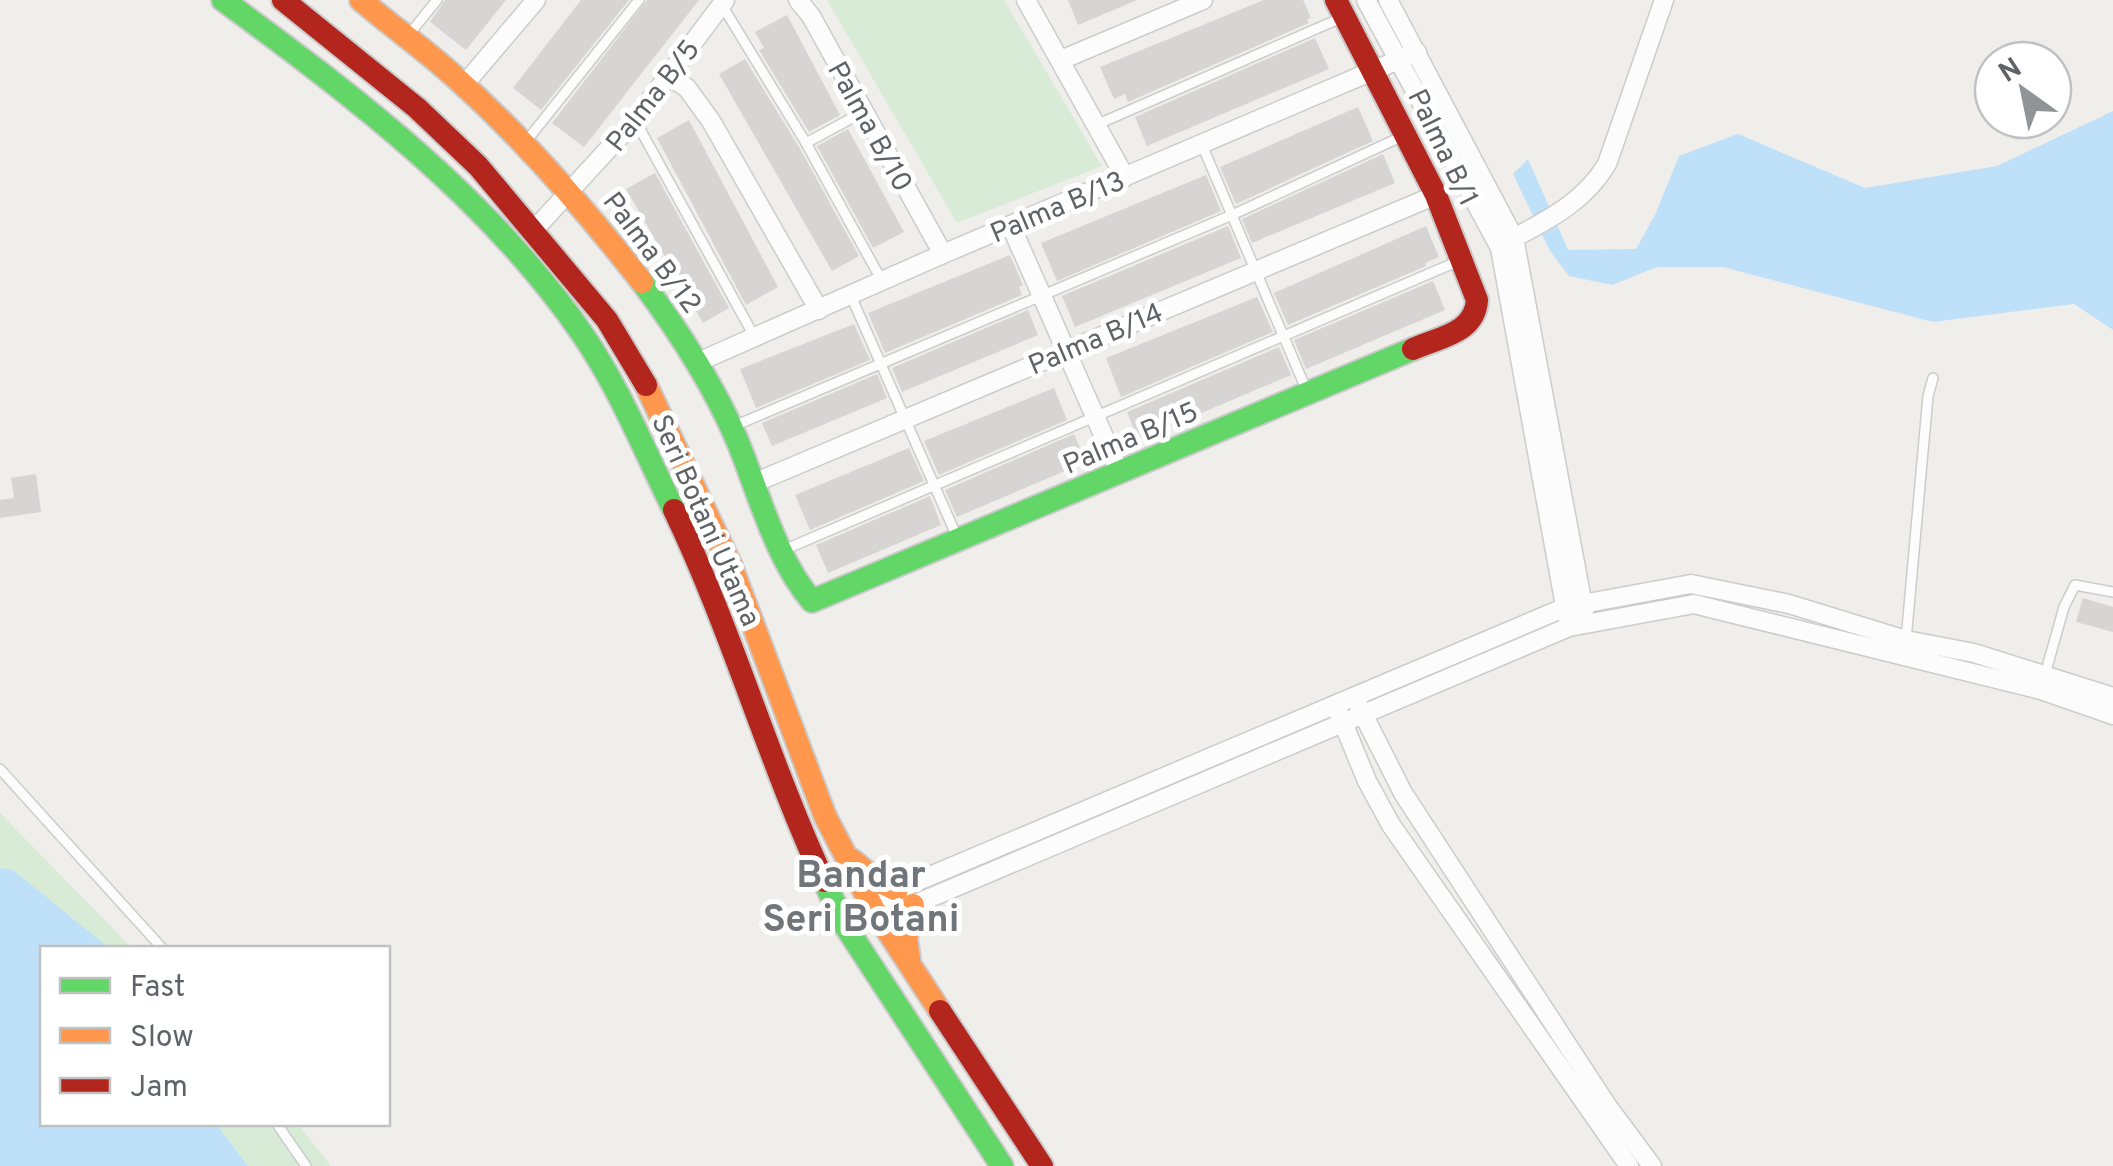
<svg xmlns="http://www.w3.org/2000/svg" width="2113" height="1166" font-family="Overpass,sans-serif">
<rect width="100%" height="100%" fill="#efeeea"/>
<g fill="#d8ebd6">
<path d="M827,0H1004L1102,166L957,223Z"/>
<path d="M0,813L132,948H42V1124H298L331,1166H0Z"/>
</g>
<g fill="#bfe0f9">
<path d="M2113,111V330L2074,304L1933,322L1723,267H1657L1612,285L1569,276L1550,251L1513,174L1528,159L1568,250L1636,249L1655,215L1679,156L1738,134L1865,188L1997,166Z"/>
<path d="M0,868L13,870L109,948H42V1124H216L248,1166H0Z"/>
</g>
<g fill="#d6d5d3">
<path d="M445,0H506L466,50L430,22Z"/>
<path d="M581,0H629L541,110L513,88Z"/>
<path d="M647,0H699L584,147L552,123Z"/>
<path d="M1068,0H1137L1078,25Z"/>
<path d="M1264,0H1303L1311,18L1307,19L1309,23L1128,102L1125,94L1114,99L1100,67Z"/>
<path d="M787,15L840,115L809,132L759,50L764,48L755,32Z"/>
<path d="M1315,38L1329,69L1147,146L1135,117Z"/>
<path d="M745,59L799,147L859,256L832,271L719,74Z"/>
<path d="M1358,107L1373,141L1236,204L1220,167Z"/>
<path d="M689,120L778,287L746,305L657,138Z"/>
<path d="M848,129L904,232L873,248L817,146Z"/>
<path d="M1383,154L1395,183L1252,243L1242,219Z"/>
<path d="M655,173L729,308L703,323L626,189Z"/>
<path d="M1206,175L1221,211L1057,281L1041,243Z"/>
<path d="M1228,226L1241,258L1075,327L1062,296Z"/>
<path d="M1426,226L1439,257L1425,263L1426,266L1288,325L1274,293Z"/>
<path d="M1010,255L1023,285L1019,287L1022,295L885,353L868,313Z"/>
<path d="M1433,281L1445,310L1306,369L1294,340Z"/>
<path d="M1257,297L1273,332L1121,397L1106,358Z"/>
<path d="M1028,310L1038,335L902,392L892,368Z"/>
<path d="M854,324L870,360L756,408L740,369Z"/>
<path d="M1279,347L1291,375L1138,440L1127,412Z"/>
<path d="M877,374L887,398L772,446L762,423Z"/>
<path d="M1054,388L1067,420L939,475L924,441Z"/>
<path d="M1074,434L1086,462L957,517L945,490Z"/>
<path d="M909,448L924,481L810,530L795,495Z"/>
<path d="M36,474L41,512L0,518V500L14,498L11,478Z"/>
<path d="M930,496L941,525L828,573L816,545Z"/>
<path d="M2083,598L2113,607V632L2076,622Z"/>
</g>
<g fill="none" stroke-linecap="round" stroke-linejoin="round">
<g stroke="#cbcccc" stroke-width="12">
<g id="lane">
<path d="M720,2L806,143L882,281"/>
<path d="M407,37L437,0"/>
<path d="M635,120L754,336"/>
<path d="M1096,125L1341,18"/>
<path d="M806,143L863,112"/>
<path d="M524,144L639,0"/>
<path d="M1202,145L1306,389"/>
<path d="M851,296L957,537"/>
<path d="M734,426L1232,215L1403,136"/>
<path d="M786,549L1461,260"/>
<path d="M1906,640L1928,396L1933,378"/>
<path d="M2044,678L2064,607L2075,585L2113,592"/>
<path d="M0,769L162,948"/>
<path d="M277,1124L306,1166"/>
</g>
</g>
<g stroke="#cbcccc" stroke-width="21">
<g id="street">
<path d="M798,0L811,16L943,254"/>
<path d="M1026,0L1125,177"/>
<path d="M1366,0L1500,248L1567,617"/>
<path d="M1388,0L1514,238L1584,611"/>
<path d="M1061,60L1203,0"/>
<path d="M669,76L687,88L711,121L819,310"/>
<path d="M464,85L536,0"/>
<path d="M1011,226L1120,473"/>
<path d="M534,230L635,120L725,0"/>
<path d="M1514,238C1551,218 1585,201 1607,164L1664,0"/>
<path d="M698,362L943,254L1417,52"/>
<path d="M754,483L1436,195"/>
<path d="M1359,706L1403,793L1606,1104L1652,1166"/>
<path d="M1339,713L1367,781L1391,825L1629,1166"/>
<path d="M874,910L897,890L1566,607L1691,584L1789,604L1906,640L1974,653L2113,697"/>
<path d="M875,910L913,905L1569,627L1694,604L2041,690L2113,715"/>
</g>
</g>
<g stroke="#cacacb" stroke-width="26">
<g id="fast">
<path d="M223,0C354,96 490,199 583,335C620,389 645,452 674,510"/>
<path d="M642,282C678,330 713,384 737,440C759,493 775,558 812,601L1413,349"/>
<path d="M824,881L846,927L1002,1166"/>
</g>
</g>
<g stroke="#cacacb" stroke-width="26">
<g id="slow">
<path d="M361,0C392,27 426,50 456,78C524,139 585,209 642,282"/>
<path d="M646,385L731,566L825,816L874,910L940,1011"/>
<path d="M852,860L876,880L897,890"/>
<path d="M909,959L906,938L913,905"/>
</g>
</g>
<g stroke="#cacacb" stroke-width="26">
<g id="jam">
<path d="M283,0L417,108L478,166L607,320L646,385"/>
<path d="M1336,0L1436,195L1477,300C1475,333 1440,337 1413,349"/>
<path d="M674,510C732,631 768,760 824,881"/>
<path d="M940,1011L1042,1166"/>
</g>
</g>
<use href="#lane" stroke="#fdfcfc" stroke-width="9"/>
<use href="#street" stroke="#fdfcfc" stroke-width="18"/>
<use href="#fast" stroke="#63d668" stroke-width="22"/>
<use href="#slow" stroke="#ff974d" stroke-width="22"/>
<use href="#jam" stroke="#b3261e" stroke-width="22"/>
</g>
<g text-anchor="middle" stroke-width="10" stroke-linejoin="round" paint-order="stroke">
<g font-size="28" fill="#5f6368" stroke="#fff">
<text transform="translate(652 95) rotate(-52)" y="10">Palma B/5</text>
<text transform="translate(871 126) rotate(61)" y="10">Palma B/10</text>
<text transform="translate(1444 147) rotate(64)" y="10">Palma B/1</text>
<text transform="translate(1057 206) rotate(-23)" y="10">Palma B/13</text>
<text transform="translate(653 252) rotate(53)" y="10">Palma B/12</text>
<text transform="translate(1095 338) rotate(-23)" y="10">Palma B/14</text>
<text transform="translate(1130 437) rotate(-23)" y="10">Palma B/15</text>
<text transform="translate(707 520) rotate(66)" y="10">Seri Botani Utama</text>
</g>
<g font-size="38" font-weight="bold" fill="#70757a" stroke="#fff">
<text x="861" y="887">Bandar<tspan x="861" dy="44">Seri Botani</tspan></text>
</g>
</g>
<rect x="40" y="946" width="350" height="180" fill="#ffffff" stroke="#bfc1c3" stroke-width="2.5"/>
<rect x="60" y="978" width="50" height="15" fill="#63d668" stroke="#bfc1c3" stroke-width="2.5"/>
<text x="130" y="996" font-size="30" fill="#5f6368">Fast</text>
<rect x="60" y="1028" width="50" height="15" fill="#ff974d" stroke="#bfc1c3" stroke-width="2.5"/>
<text x="130" y="1046" font-size="30" fill="#5f6368">Slow</text>
<rect x="60" y="1078" width="50" height="15" fill="#b3261e" stroke="#bfc1c3" stroke-width="2.5"/>
<text x="130" y="1096" font-size="30" fill="#5f6368">Jam</text>
<g transform="translate(2023 90) rotate(327)"><circle r="48" fill="#ffffff" stroke="#bfc1c3" stroke-width="2.5"/>
<path d="M0-8L18 38L0 25L-18 38Z" fill="#919496"/>
<text y="-15" font-size="28" font-weight="bold" text-anchor="middle" fill="#5f6368">N</text>
</g>
</svg>
